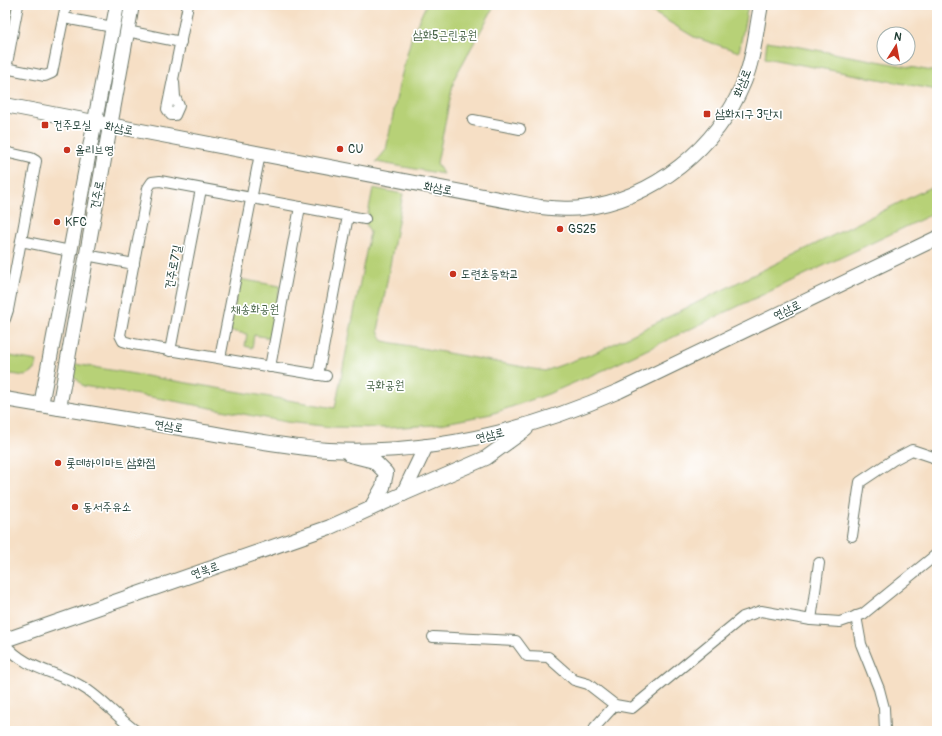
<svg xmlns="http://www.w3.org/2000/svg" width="942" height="736" font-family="Pangolin,'Poor Story',sans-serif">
<rect width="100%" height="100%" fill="#fff"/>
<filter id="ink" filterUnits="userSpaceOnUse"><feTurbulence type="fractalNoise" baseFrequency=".025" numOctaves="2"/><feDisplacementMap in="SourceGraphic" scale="8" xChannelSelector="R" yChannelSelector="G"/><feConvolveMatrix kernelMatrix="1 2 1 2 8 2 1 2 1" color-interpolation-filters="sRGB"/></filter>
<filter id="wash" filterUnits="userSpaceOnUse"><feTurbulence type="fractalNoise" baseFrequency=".012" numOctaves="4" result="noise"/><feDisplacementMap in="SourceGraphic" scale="16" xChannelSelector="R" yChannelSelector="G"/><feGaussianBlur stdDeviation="0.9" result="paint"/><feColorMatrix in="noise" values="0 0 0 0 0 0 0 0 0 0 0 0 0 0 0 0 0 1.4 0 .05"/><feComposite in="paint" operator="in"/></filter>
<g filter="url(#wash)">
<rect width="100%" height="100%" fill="#f6dfc5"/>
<g fill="#b7d177" stroke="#6b8756">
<path d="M5,5H13L10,22L5,21Z"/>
<path d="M426,5H495L454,79L437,163L443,174L376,162L386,150L399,85L412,35Z"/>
<path d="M641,5H748L739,52L694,37Z"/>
<path d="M767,41L937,72V90L765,58Z"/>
<path d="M937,184V212L606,369L548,394L491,414L435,425L387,428L332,427L286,422L163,399L83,386L72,374L75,364L335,408L370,232L366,224L373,188L403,194L378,331L383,341L545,371L597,352Z"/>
<path d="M239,279L280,286L270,338L254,335L252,348L245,346L247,334L230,331Z"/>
<path d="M5,355L37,361L35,370L25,376L5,373Z"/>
</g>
</g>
<g filter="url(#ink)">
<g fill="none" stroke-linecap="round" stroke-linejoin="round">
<g stroke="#6a7667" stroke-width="12">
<g id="street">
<path d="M64,18L113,27"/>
<path d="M127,31L181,42"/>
<path d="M5,68L45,76L52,73L66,5"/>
<path d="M6,69L18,5"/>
<path d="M174,82L175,97L179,106L175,115H171L167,109L188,5"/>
<path d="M473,120L520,129"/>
<path d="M5,152L31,158L36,161L8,310L5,319"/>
<path d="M21,241L70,251"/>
<path d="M86,255L134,264"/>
<path d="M170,351L201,189"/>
<path d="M220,358L260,154"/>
<path d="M270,367L300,207"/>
<path d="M318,375L348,216"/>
<path d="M326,376L133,344L123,341L120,335L121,330L148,188L152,182L160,181L365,219"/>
<path d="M852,536L860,482L893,460L912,450L933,457L937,461"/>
<path d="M856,616L861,644L879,689L884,708L885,731"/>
<path d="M811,620L840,622L863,614L937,554"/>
<path d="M433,637L516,641L527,656L548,657L574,680L588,684L615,705L632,708L743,617L761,611L811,620L819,563"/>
<path d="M5,644C25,669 55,671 81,686C101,697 117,718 136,731"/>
<path d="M594,731L595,727L615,705"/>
</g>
</g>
<g stroke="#6a7667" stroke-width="16">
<g id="secondary">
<path d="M5,105L540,207C554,208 568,210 582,208C654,199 717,148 744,82C754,58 756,30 761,5"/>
<path d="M5,399C69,410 133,420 198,431C241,438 285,447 329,450C430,455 528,431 619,391L937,238"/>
<path d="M41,405L117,5"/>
<path d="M59,408L132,5"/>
<path d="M350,455L374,461L386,473L383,487L371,508"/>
<path d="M403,494L486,458L526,429"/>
<path d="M5,640L330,527L403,494L426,446"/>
</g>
</g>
<use href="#street" stroke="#fff" stroke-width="10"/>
<use href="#secondary" stroke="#fff" stroke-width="14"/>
</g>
</g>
<g fill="#c8321e" stroke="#fff" stroke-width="1.5">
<rect x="703" y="110" width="8" height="8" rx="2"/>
<rect x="41" y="121" width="8" height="8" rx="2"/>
<circle cx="340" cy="149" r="4"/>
<circle cx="67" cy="150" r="4"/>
<circle cx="57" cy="222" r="4"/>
<circle cx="560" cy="229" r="4"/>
<circle cx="453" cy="274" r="4"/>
<circle cx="58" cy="463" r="4"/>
<circle cx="75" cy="507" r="4"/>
</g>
<g text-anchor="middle" stroke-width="3.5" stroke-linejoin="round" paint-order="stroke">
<g font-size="12" fill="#456245" stroke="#fff">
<text x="445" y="39">삼화5근린공원</text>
<text x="255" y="313">채송화공원</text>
<text x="385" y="389">국화공원</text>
</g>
<g font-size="12" fill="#1f3d34" stroke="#fff">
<text transform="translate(742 83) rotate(-69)" y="4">화삼로</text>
<text transform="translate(119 128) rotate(11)" y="4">화삼로</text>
<text transform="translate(438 188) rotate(10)" y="4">화삼로</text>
<text transform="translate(97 195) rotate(-79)" y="4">건주로</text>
<text transform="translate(173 267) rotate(-79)" y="4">건주로7길</text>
<text transform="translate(787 310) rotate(-26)" y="4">연삼로</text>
<text transform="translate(169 426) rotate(9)" y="4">연삼로</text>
<text transform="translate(490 435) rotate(-13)" y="4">연삼로</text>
<text transform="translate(205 570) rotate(-19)" y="4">연북로</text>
</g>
<g font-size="12" fill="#1f3d34" stroke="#fff" text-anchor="start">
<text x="715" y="118">삼화지구 3단지</text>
<text x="53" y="129">건주모실</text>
<text x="348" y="153">CU</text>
<text x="75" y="154">올리브영</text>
<text x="65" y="226">KFC</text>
<text x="568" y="233">GS25</text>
<text x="461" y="278">도련초등학교</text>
<text x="66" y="467">롯데하이마트 삼화점</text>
<text x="83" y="511">동서주유소</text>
</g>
</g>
<rect width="942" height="736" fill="none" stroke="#fff" stroke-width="20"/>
<g transform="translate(896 46) rotate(11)"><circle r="19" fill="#ffffff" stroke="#a5b1ae"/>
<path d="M0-3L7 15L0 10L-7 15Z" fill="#c8321e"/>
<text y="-6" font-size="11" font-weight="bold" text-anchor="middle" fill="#1f3d34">N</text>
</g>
</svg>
